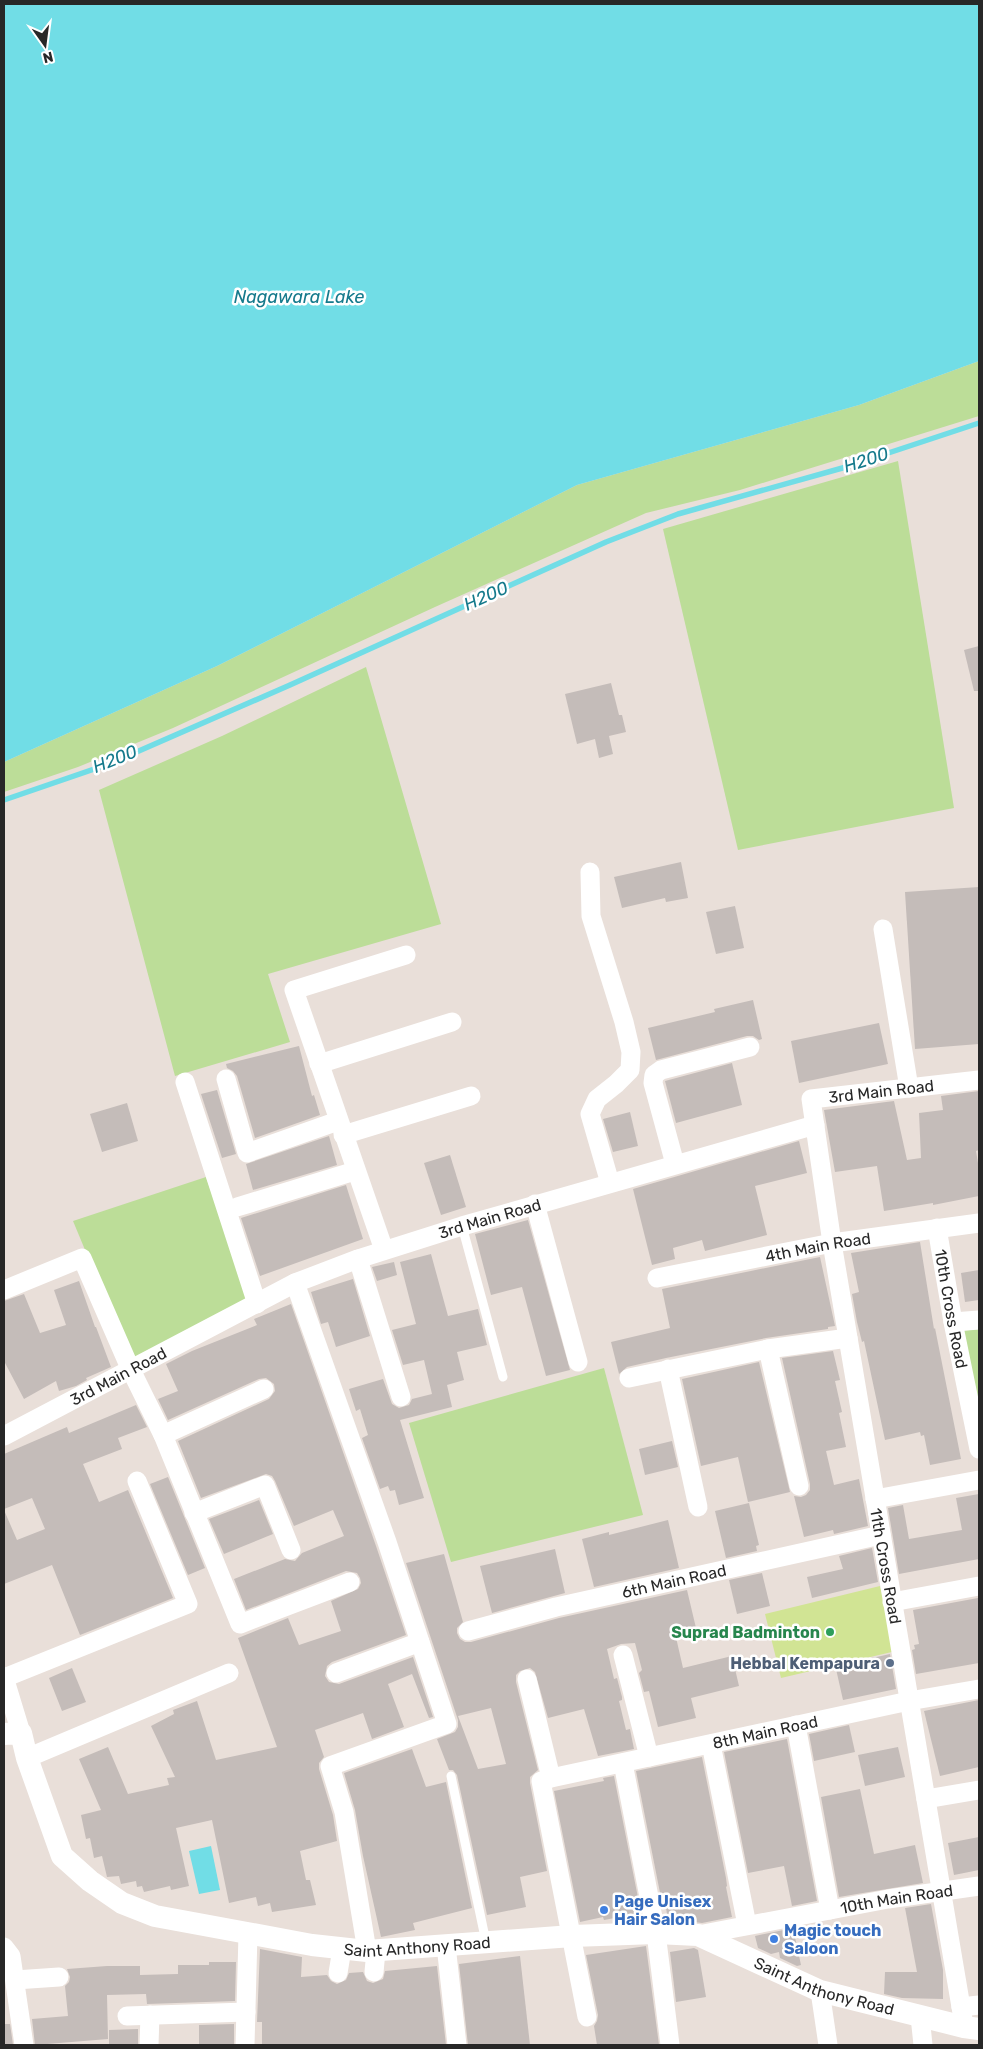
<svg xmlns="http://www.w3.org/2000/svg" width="983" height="2049" font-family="Rubik,sans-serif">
<rect width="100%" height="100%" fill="#e9dfd9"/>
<g fill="#bcdd98">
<path d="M979,361V416L740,490L646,513L435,607L173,728L78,767L4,792V762L217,666L577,485L859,405Z"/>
<path d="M898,461L954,808L738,850L663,529Z"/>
<path d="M366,667L441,924L268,974L290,1042L175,1076L99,790L222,736Z"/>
<path d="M206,1177L250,1300L131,1360L73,1221Z"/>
<path d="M979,1329V1412L961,1331Z"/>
<path d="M604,1368L643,1515L451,1562L409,1423Z"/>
</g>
<path fill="#d1e494" d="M880,1586L896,1651L781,1678L765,1614Z"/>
<g fill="#71dde6">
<path d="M4,4H979V361L859,405L577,485L217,666L4,762Z"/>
<path d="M211,1846L220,1890L199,1894L189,1851Z"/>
</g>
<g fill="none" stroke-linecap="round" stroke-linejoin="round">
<path stroke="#71dde6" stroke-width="5.5" d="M4,800L109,764L290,685L606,542L678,514L846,467L979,423"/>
</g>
<g fill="#c4bcb9" fill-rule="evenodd">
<path d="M979,646V691H974L964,650Z"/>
<path d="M611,683L619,715H622L626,732L609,736L613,754L599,758L595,739L577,744L565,694Z"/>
<path d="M681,862L688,898L666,902L665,898L622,908L614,877Z"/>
<path d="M979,887V1044L915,1049L905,892Z"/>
<path d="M735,906L744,948L716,954L706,912Z"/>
<path d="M753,1000L762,1039L759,1040L753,1036H747L656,1060L648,1028L715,1012L714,1009Z"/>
<path d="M879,1023L888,1064L799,1083L791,1041Z"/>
<path d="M299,1046L312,1096L314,1095L320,1115L255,1138L237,1076L233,1071L227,1068L226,1064Z"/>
<path d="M732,1063L742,1105L676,1123L665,1081Z"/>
<path d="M217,1090L236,1154L222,1158L201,1094Z"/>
<path d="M979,1091V1150L976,1151L979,1169V1196L933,1205V1203L884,1211L877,1166L835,1172L824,1110L894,1101L907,1160L921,1158L919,1113L943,1110L941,1096Z"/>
<path d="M127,1103L138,1141L102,1152L90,1114Z"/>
<path d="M630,1112L638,1146L613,1152L603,1119Z"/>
<path d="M329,1136L337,1165L253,1190L246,1164Z"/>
<path d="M799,1141L807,1173L755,1186L767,1235L705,1251L702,1240L673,1248L675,1259L652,1265L633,1189Z"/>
<path d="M450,1155L466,1207L441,1215L424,1163Z"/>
<path d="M346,1185L363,1239L260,1276L241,1218Z"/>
<path d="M528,1220L570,1370L546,1376L522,1287L491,1295L475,1234Z"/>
<path d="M920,1242L934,1329L935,1328L961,1459L930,1465L924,1435L921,1436L920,1432L885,1440L864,1341L862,1342L857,1322L852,1294L859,1292L851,1253Z"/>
<path d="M431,1254L448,1316L478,1309L487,1345L457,1352L464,1380L447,1385L452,1407L400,1420L424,1498L399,1505L395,1490L390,1491L388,1486L380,1489L362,1438L368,1435L360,1409L356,1411L349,1389L383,1379L392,1404L399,1408L409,1405L412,1399L432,1394L424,1360L403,1365L392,1330L416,1324L400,1262Z"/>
<path d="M820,1257L835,1326L828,1327V1329L766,1338L666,1358L627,1367L619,1374L611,1342L670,1328L662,1289Z"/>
<path d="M394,1262L397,1275L377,1281L372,1267Z"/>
<path d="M979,1270V1300L965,1302L961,1273Z"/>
<path d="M353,1279L370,1336L336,1347L328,1322L321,1324L311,1292Z"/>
<path d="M79,1281L95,1327H96L111,1367L86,1378L87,1380L76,1386L59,1391L56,1381L24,1399L4,1361V1301L24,1294L40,1333L66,1325L54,1290Z"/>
<path d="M291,1304L376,1546L406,1635L332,1662L327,1666L325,1676L329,1682L339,1684L413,1657L433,1717L429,1718L412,1674L388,1684L404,1727L372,1739L363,1713L315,1730L324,1757L319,1763V1769L333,1815L337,1841L300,1851L306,1880H310L316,1905L272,1912L270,1903L258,1906L256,1897L229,1903L212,1820L176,1828L189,1886L171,1890L170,1886L144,1892L142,1886L137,1887L136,1881L121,1884L119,1876L107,1877L102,1856L94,1858L90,1838L86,1839L81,1815L101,1810L79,1759L108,1747L128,1794L169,1785L167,1778L175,1777L151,1726L174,1714L173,1710L197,1701L216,1760L277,1747L238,1638L288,1618L299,1645L341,1631L331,1601L358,1589L361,1583L360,1578L357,1573L346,1571L246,1610L234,1579L285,1559L295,1561L302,1553L344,1536L333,1510L294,1526L275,1481L272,1476L266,1474L201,1498L178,1441L269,1399L275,1391L274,1384L266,1378L259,1379L168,1420L158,1399L178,1391L166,1364L192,1351L257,1325L254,1319Z"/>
<path d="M833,1351L840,1380L835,1381L842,1412L839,1413L846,1447L826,1451L834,1485L859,1479L868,1526L834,1534L833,1530L804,1537L794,1496L801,1497L806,1495L810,1490V1484L782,1358Z"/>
<path d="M759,1362L790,1492L748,1502L738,1457L701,1466L682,1379Z"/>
<path d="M136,1405L147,1427L118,1438L122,1449L83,1464L99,1502L128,1490L173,1598L80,1635L52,1565L4,1584V1510L17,1540L45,1529L32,1498L4,1509V1454L67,1427L69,1433Z"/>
<path d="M672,1441L678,1467L645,1475L639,1449Z"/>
<path d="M168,1477L205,1568L188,1575L150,1484Z"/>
<path d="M979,1494V1559L899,1574L888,1508L903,1505L909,1539L962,1530L956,1498Z"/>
<path d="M259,1500L273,1534L224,1554L209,1519Z"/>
<path d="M749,1503L759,1545L756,1546L757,1551L726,1558L715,1511Z"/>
<path d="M668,1520L679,1568L594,1587L582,1539L609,1532V1535Z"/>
<path d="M872,1548L878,1582L812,1598L807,1577L843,1569L839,1556Z"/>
<path d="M555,1549L565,1593L492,1613L480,1566Z"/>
<path d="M444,1554L463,1622L457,1628V1633L460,1639L465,1642H471L559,1618L687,1590L696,1628L675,1633L683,1668L732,1656L739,1686L691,1698L696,1718L658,1727L649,1691L644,1692L639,1673L642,1670L635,1643L621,1644L607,1649L614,1679L617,1678L622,1697V1700L619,1701L626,1730L630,1729L634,1749L598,1756L584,1709L548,1718L535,1672L530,1668L520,1671L516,1675V1682L538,1770L530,1777V1783L547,1871L520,1877L526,1907L487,1915L457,1775L453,1770H449L437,1739L455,1732L458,1727V1720L406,1563ZM491,1708L506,1764L478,1769L458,1716Z"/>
<path d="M762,1573L770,1606L737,1614L729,1580Z"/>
<path d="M978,1598L979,1663L916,1674L912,1650L915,1649L914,1645L919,1644L913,1610Z"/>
<path d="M890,1654L896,1689L843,1700L836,1669L850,1666V1663Z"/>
<path d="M72,1668L86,1702L62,1711L49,1678Z"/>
<path d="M979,1700V1767L940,1776L924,1711Z"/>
<path d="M849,1725L855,1752L814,1761L809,1734Z"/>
<path d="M787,1739L817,1901L792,1906L784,1866L748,1873L724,1752Z"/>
<path d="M898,1747L905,1777L865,1786L858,1755Z"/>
<path d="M412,1749L426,1787L446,1782L472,1908L413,1923L415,1930L381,1937L363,1856L355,1810L344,1773Z"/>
<path d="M702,1757L726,1878L727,1886L726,1887L732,1917L702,1923L694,1922L693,1915L668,1920L666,1908H663L636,1771Z"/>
<path d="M614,1776L641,1913L604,1920L603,1917L580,1922L554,1791L604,1781L603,1778Z"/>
<path d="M860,1789L874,1854L915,1845L923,1883L839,1897L821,1797Z"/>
<path d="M979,1837V1870L954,1875L948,1843Z"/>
<path d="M931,1904L943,1970V1999L902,1998L884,1994L885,1972H917L905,1908Z"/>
<path d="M793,1928L801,1965L797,1966L780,1958L779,1952L771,1954L758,1948L755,1936Z"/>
<path d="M646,1946L659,2045H597L594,2026L597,2021L598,2015L586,1955Z"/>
<path d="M694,1948L698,1950L706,1997L676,2002L670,1952Z"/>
<path d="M260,1949L302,1957L301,1977L327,1975L331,1981L337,1984L346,1980L349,1973L363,1972L367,1981L373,1983L383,1979L385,1971L437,1966L446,2045H262V2022H257Z"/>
<path d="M520,1956L530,2045H468L459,1964Z"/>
<path d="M209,1962H236L235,2001L147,2004L146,1994L107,1995L108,2039L35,2045L32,2019L68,2016L65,1986L69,1982L70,1977L67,1969L107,1966H140V1975L178,1974V1965H209Z"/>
<path d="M4,2024H10L13,2045H4Z"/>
<path d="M234,2024V2045H199V2025Z"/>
<path d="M138,2029V2045H109V2030Z"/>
</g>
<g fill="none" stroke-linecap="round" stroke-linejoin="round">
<g stroke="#fff" stroke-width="9">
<path d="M462,1226L503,1377"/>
<path d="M451,1776L486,1942"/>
</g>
<g stroke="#fff" stroke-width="19">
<path d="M590,872L591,916L624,1022L631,1052L630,1070L616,1084L597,1099L590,1114L610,1183"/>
<path d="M883,929L909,1088"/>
<path d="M319,1064L452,1022"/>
<path d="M226,1079L247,1153L338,1121"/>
<path d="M185,1082L257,1304"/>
<path d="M343,1135L471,1096"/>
<path d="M675,1164L653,1083L654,1075L661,1070L750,1047"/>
<path d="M535,1204L578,1362"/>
<path d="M237,1207L355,1171"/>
<path id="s1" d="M937,1228L953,1322L979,1449"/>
<path d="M384,1250L294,990L406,955"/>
<path d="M358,1259L401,1397"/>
<path id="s2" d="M657,1278L832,1243L979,1223"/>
<path d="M295,1283L387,1542L447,1724L330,1766L344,1812L367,1951"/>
<path d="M4,1290L82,1258L130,1368L163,1435L240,1624L350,1582"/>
<path d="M953,1322L979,1320"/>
<path d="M768,1349L799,1486"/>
<path d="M668,1369L698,1507"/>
<path d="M629,1378L768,1349L848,1338"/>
<path d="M163,1435L264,1389"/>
<path id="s3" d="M4,1436L295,1283L358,1259L462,1226L815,1125"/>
<path d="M875,1499L979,1480"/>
<path d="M194,1513L265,1485L291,1550"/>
<path d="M892,1602L979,1586"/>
<path id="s4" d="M468,1631L556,1607L881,1535"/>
<path d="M623,1655L649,1757"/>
<path d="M336,1673L420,1642"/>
<path d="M4,1677L21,1733"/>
<path d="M4,1678L188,1604L137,1481"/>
<path d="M527,1679L551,1778L541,1781L587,2017"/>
<path d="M796,1725L830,1910"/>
<path d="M711,1744L747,1925"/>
<path d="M27,1758L229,1673"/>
<path d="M623,1763L656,1933L670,2045"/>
<path id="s5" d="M551,1778L909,1701L979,1689"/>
<path d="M926,1799L979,1790"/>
<path id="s6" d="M698,1935L888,1899L979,1886"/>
<path d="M446,1945L457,2045"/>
<path d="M4,1947L11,1956L24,2045"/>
<path d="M374,1972L376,1951"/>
<path d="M338,1973L342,1949"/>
<path d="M15,1980L59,1977"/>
<path d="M820,1991L828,2045"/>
<path id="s7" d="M961,2007L832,1243L811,1099L979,1080"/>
<path d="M127,2016L246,2012"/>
<path d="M920,2016L923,2045"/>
<path d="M963,2019L961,2007L979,2005"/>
<path d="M149,2045L150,2015"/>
<path d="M245,2045L248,1934"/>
</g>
<path stroke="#fff" stroke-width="22" id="s8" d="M4,1734L21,1733L27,1758L62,1856L90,1881L122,1903L155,1916L312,1945L367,1951L572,1936L656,1933L698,1935L820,1991L964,2027L979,2029"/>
</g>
<circle fill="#2e9e5b" stroke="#fff" stroke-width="2" cx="830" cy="1632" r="5"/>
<circle fill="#5c6f8a" stroke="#fff" stroke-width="2" cx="890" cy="1663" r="5"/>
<g fill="#3f7fe0" stroke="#fff" stroke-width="2">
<circle cx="604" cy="1910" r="5"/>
<circle cx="774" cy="1939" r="5"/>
</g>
<g text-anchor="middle" stroke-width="5" stroke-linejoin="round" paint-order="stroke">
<g font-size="16" fill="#272727" stroke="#fff">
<text dy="6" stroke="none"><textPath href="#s7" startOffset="991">3rd Main Road</textPath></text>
<text dy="6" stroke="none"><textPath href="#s3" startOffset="534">3rd Main Road</textPath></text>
<text dy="6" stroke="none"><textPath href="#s2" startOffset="164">4th Main Road</textPath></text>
<text dy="6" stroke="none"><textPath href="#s1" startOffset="82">10th Cross Road</textPath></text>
<text dy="6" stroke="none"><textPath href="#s3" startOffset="129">3rd Main Road</textPath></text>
<text transform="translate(886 1566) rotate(80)" y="6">11th Cross Road</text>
<text dy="6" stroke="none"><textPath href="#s4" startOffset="212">6th Main Road</textPath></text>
<text dy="6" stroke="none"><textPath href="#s5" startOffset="219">8th Main Road</textPath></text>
<text dy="6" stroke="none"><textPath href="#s6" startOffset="202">10th Main Road</textPath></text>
<text dy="6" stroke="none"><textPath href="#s8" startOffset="524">Saint Anthony Road</textPath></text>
<text dy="6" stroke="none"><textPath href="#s8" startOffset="942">Saint Anthony Road</textPath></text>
</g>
<g font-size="16" font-weight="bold" fill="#27864d" stroke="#fff" text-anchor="end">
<text x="820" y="1638">Suprad Badminton</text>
</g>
<g font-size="16" font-weight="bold" fill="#4e5e75" stroke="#fff" text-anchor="end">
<text x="880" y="1669">Hebbal Kempapura</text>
</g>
<g font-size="16" font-weight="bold" fill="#366cbe" stroke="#fff" text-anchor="start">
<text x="614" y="1907">Page Unisex<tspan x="614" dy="18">Hair Salon</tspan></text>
<text x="784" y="1936">Magic touch<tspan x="784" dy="18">Saloon</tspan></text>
</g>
<g font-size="18" font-style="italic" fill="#157a8c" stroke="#fff">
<text x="299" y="303">Nagawara Lake</text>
<text transform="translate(866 460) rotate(-18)" y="6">H200</text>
<text transform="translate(486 596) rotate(-24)" y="6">H200</text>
<text transform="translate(115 759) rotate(-22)" y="6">H200</text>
</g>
</g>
<rect width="983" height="2049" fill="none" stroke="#272727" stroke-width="10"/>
<g transform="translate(45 45) rotate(166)" stroke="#ffffff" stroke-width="4" paint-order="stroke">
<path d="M0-4L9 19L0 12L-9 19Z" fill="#272727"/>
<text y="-8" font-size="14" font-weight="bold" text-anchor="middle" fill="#272727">N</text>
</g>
</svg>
